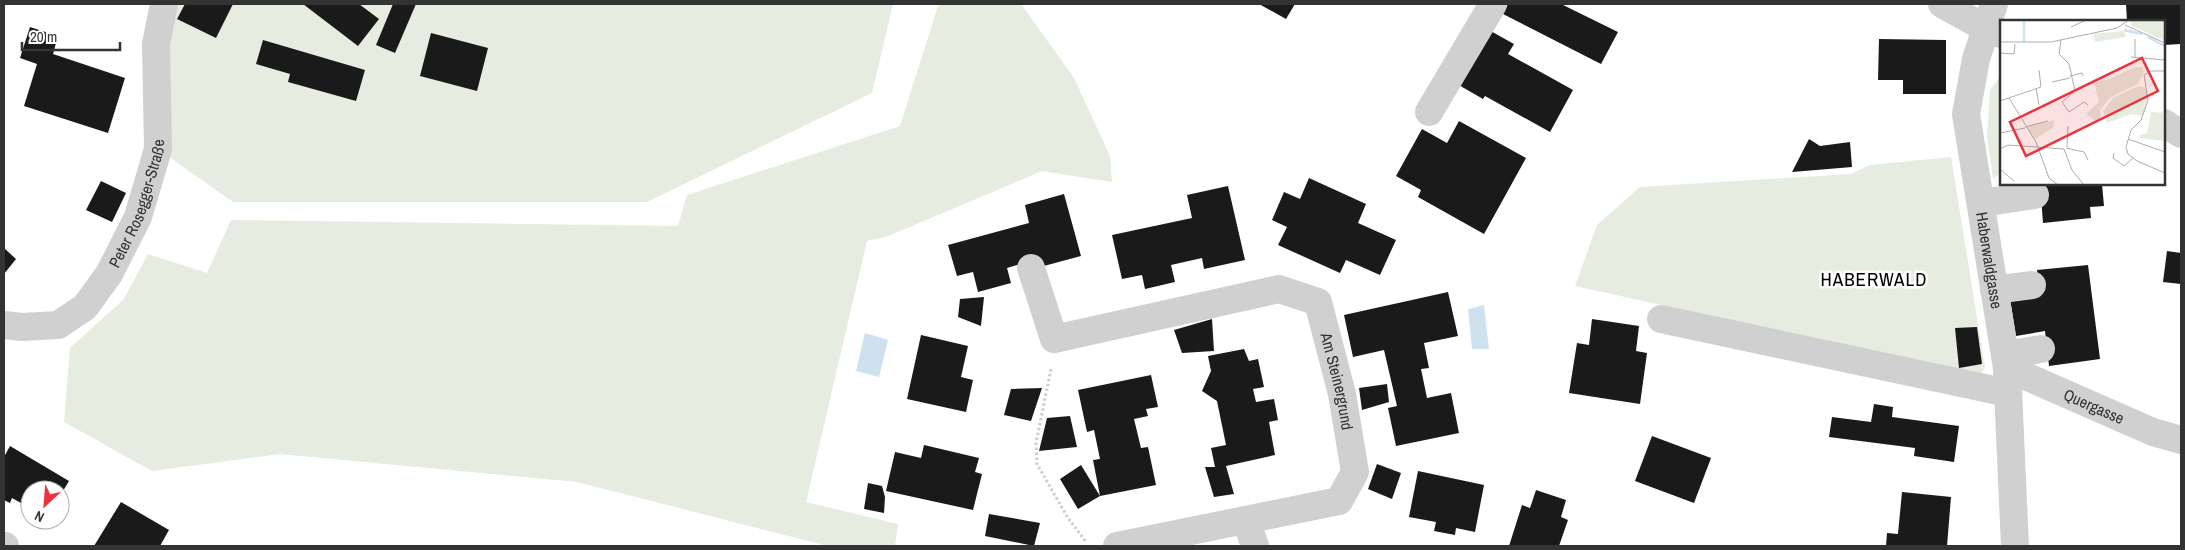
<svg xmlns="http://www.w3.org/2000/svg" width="2185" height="550" font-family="'Archivo Narrow',sans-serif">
<rect width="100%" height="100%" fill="#fff"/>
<g fill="#e6ecdf">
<path d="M164,4H893L872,93L647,202H233L158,149Z"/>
<path d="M943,4H1021L1074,78L1110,156L1112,182L1042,171L886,237L867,241L806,502L898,524L895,546H828L577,482L280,454L152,471L64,422L70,348L124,299L148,254L207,273L231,220L678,226L687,195L900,126L938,6Z"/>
<path d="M2001,75V173L1993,179L1987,136L1990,90Z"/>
<path d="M1951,157L1985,367L1981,375L1575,286L1597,225L1640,187L1851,174L1870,165Z"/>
</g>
<g fill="#cee1ef">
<path d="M1484,305L1489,349H1472L1468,309Z"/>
<path d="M865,333L888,340L879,377L856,371Z"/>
</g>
<g fill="#1a1a1a">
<path d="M185,4H233L216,38L177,19Z"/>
<path d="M303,4H359L379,19L358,46Z"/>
<path d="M393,4H416L395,53L376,45Z"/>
<path d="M1259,4H1295L1286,19Z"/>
<path d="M1508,4H1561L1618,32L1601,64L1503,14Z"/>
<path d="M2126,4H2181V44L2164,45V21H2127Z"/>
<path d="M30,27L58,36L53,54L125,78L108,133L24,106L37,64L20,58Z"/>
<path d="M1487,29L1514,44L1508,54L1573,90L1550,132L1485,96L1483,99L1457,84Z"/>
<path d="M431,33L488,48L477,91L420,76Z"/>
<path d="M1879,39L1946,40V94H1903V80H1878Z"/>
<path d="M263,40L365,70L356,101L288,82L290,74L256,64Z"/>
<path d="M1459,121L1526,158L1484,234L1418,197L1421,190L1396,176L1422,129L1447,143Z"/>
<path d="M1809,139L1820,146L1850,142L1852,167L1792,172Z"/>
<path d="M1309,178L1366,204L1358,223L1396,240L1380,275L1346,260L1340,273L1278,245L1287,227L1272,220L1284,192L1300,199Z"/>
<path d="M101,181L126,193L112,222L86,210Z"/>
<path d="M2040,184H2102L2104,206L2090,207L2091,218L2043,223Z"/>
<path d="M1228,186L1245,260L1204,269L1202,258L1171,265L1175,282L1145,289L1142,275L1122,279L1112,235L1192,218L1187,195Z"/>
<path d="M1064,194L1081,256L1040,267L1038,259L1007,268L1011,283L978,292L973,272L957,276L948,245L1029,223L1025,205Z"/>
<path d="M4,248L16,259L4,274Z"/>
<path d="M2167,251L2181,253V284L2163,282Z"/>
<path d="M2088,265L2100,359L2049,366L2045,331L2016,336L2010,299L2040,294L2037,270Z"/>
<path d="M1448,292L1458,336L1424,343L1429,368L1421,369L1427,398L1451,393L1459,433L1396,446L1388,408L1397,406L1384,350L1353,357L1344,315Z"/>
<path d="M984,297L981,326L958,317L960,299Z"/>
<path d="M1212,319L1214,351L1182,353L1174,330Z"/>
<path d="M1592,319L1639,326L1636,351L1647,353L1640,404L1569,393L1577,343L1589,345Z"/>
<path d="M1977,327L1982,364L1959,368L1955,328Z"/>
<path d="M921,335L968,346L961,377L973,380L966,412L907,399Z"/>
<path d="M1244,349L1249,361L1258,359L1264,387L1253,389L1256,402L1274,399L1278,420L1269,422L1275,455L1226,466L1234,494L1214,497L1205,467H1215L1211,448L1226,445L1217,401L1202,391L1211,371L1208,356Z"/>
<path d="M1151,375L1158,407L1146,409L1148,416L1134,419L1141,448L1148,447L1156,485L1100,496L1078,509L1060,479L1081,465L1100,496L1093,460L1100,459L1094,430L1087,432L1078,390Z"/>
<path d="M1387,384L1389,402L1362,410L1359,388Z"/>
<path d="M1042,388L1031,421L1004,415L1011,389Z"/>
<path d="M1874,404L1893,407L1892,417L1959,426L1954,462L1914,456L1915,448L1829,437L1832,417L1871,422Z"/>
<path d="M1070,416L1077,447L1039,451L1047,418Z"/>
<path d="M1652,436L1711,458L1694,503L1635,481Z"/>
<path d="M924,445L979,458L975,472L982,474L973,510L886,491L895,452L921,458Z"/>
<path d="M10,446L69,481L60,496V490H30V508L12,498L10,503L4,500V457Z"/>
<path d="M1377,464L1401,473L1392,499L1368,489Z"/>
<path d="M1418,471L1484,485L1475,532L1456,528L1455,535L1434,531L1436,522L1409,517Z"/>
<path d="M868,483L882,486L885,497L884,513L864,509Z"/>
<path d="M1536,490L1566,500L1561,517L1568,520L1559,546H1509L1522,505L1530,508Z"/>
<path d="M1902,492L1951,497L1947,546H1886L1887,533L1898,534Z"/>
<path d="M121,502L169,530L160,546H94Z"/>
<path d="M989,514L1040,523L1034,546L985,536Z"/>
</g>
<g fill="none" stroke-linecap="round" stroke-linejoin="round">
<path stroke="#cdcdcd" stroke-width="3" stroke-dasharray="2.5 2.5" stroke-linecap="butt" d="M1051,369L1036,443L1037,464L1068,518L1086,542"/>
<g stroke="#d0d0d0" stroke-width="28">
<path d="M1942,4L1987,29L2001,34"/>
<path id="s1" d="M1994,4L1976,59L1966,114L2007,368L2015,546"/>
<path d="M1429,112L1493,4"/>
<path d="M2164,123L2181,134"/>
<path d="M1981,203L2035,195"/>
<path id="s2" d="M1031,268L1054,339L1279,289L1318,302L1342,394L1355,472L1339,501L1117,546"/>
<path d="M1994,290L2032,285"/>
<path d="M1661,319L2008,393"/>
<path id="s3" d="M4,325L22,327L58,325L85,307L109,274L138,217L158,149L156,44L164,4"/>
<path d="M2005,355L2041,349"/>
<path id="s4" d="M2007,368L2153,432L2181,440"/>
<path d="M1246,520L1255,546"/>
<path d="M4,546H5"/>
</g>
</g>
<g text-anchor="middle" stroke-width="5" stroke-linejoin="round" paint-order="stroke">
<g font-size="16" fill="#333" stroke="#fff">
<text dy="6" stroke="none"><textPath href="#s3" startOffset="204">Peter Rosegger-Straße</textPath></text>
<text dy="6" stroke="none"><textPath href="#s1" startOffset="262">Haberwaldgasse</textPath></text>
<text dy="6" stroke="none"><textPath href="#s2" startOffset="428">Am Steinergrund</textPath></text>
<text dy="6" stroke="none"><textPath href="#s4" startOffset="95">Quergasse</textPath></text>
</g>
<g font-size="19" letter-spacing="1" fill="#000" stroke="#fff">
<text x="1874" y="286">HABERWALD</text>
</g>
</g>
<g transform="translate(2000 20)">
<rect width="165" height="165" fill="#fff"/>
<path d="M165,0V21L132,6L130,1ZM124,11L126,17L95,22L93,14ZM135,47H142L144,52L138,64L111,77L100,90L101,98L98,102L86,94L99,82L95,65L87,63L109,59ZM138,66L144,67L148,75L143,96L131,94L107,103L103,91L113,78ZM163,90L164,121L140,118V115L147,113L151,92L161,93ZM54,100L53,108L35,119L27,107Z" fill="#e6ecdf"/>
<path fill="none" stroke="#cee1ef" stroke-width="2.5" d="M24,0V22M124,10L142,14M148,17L165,26"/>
<path fill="none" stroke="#adadad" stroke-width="1" d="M125,5L165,23M71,7L86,0M135,19V37M61,20L59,34L69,44L75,71L62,82L69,92L84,82L88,85M0,22H51L117,8L129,0M0,33L14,34L15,24M131,37L165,40M165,51H151L144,55L148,80L141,100L131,110L126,127L128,134L137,141L165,153M70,56L82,53L83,56M52,62L70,58M36,68L39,85M9,78L36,122L49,158L58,165M0,81L41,67L39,50M25,107L48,101M0,113L25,108M128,119L165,132M67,127L68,106M66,128L84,132L88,140M0,129L8,125L64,129L72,150L84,165M114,133L113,138L124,146L133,138M0,149L14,161"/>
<path fill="#ea343d" fill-opacity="0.15" stroke="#ea343d" stroke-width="2.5" d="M142,38L158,71L26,136L10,102Z"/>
<rect width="165" height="165" fill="none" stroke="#333" stroke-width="2.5"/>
</g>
<rect width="2185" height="550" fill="none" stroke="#333333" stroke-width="10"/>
<g transform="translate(45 505) rotate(206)"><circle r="24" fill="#ffffff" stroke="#adadad"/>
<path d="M0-4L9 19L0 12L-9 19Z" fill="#ea343d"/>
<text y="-8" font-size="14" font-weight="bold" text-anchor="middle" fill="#333333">N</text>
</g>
<path d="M22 42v8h98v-8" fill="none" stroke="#333333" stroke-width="2.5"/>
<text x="30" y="42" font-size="15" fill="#333333" stroke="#ffffff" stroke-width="4" paint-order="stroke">20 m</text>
</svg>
